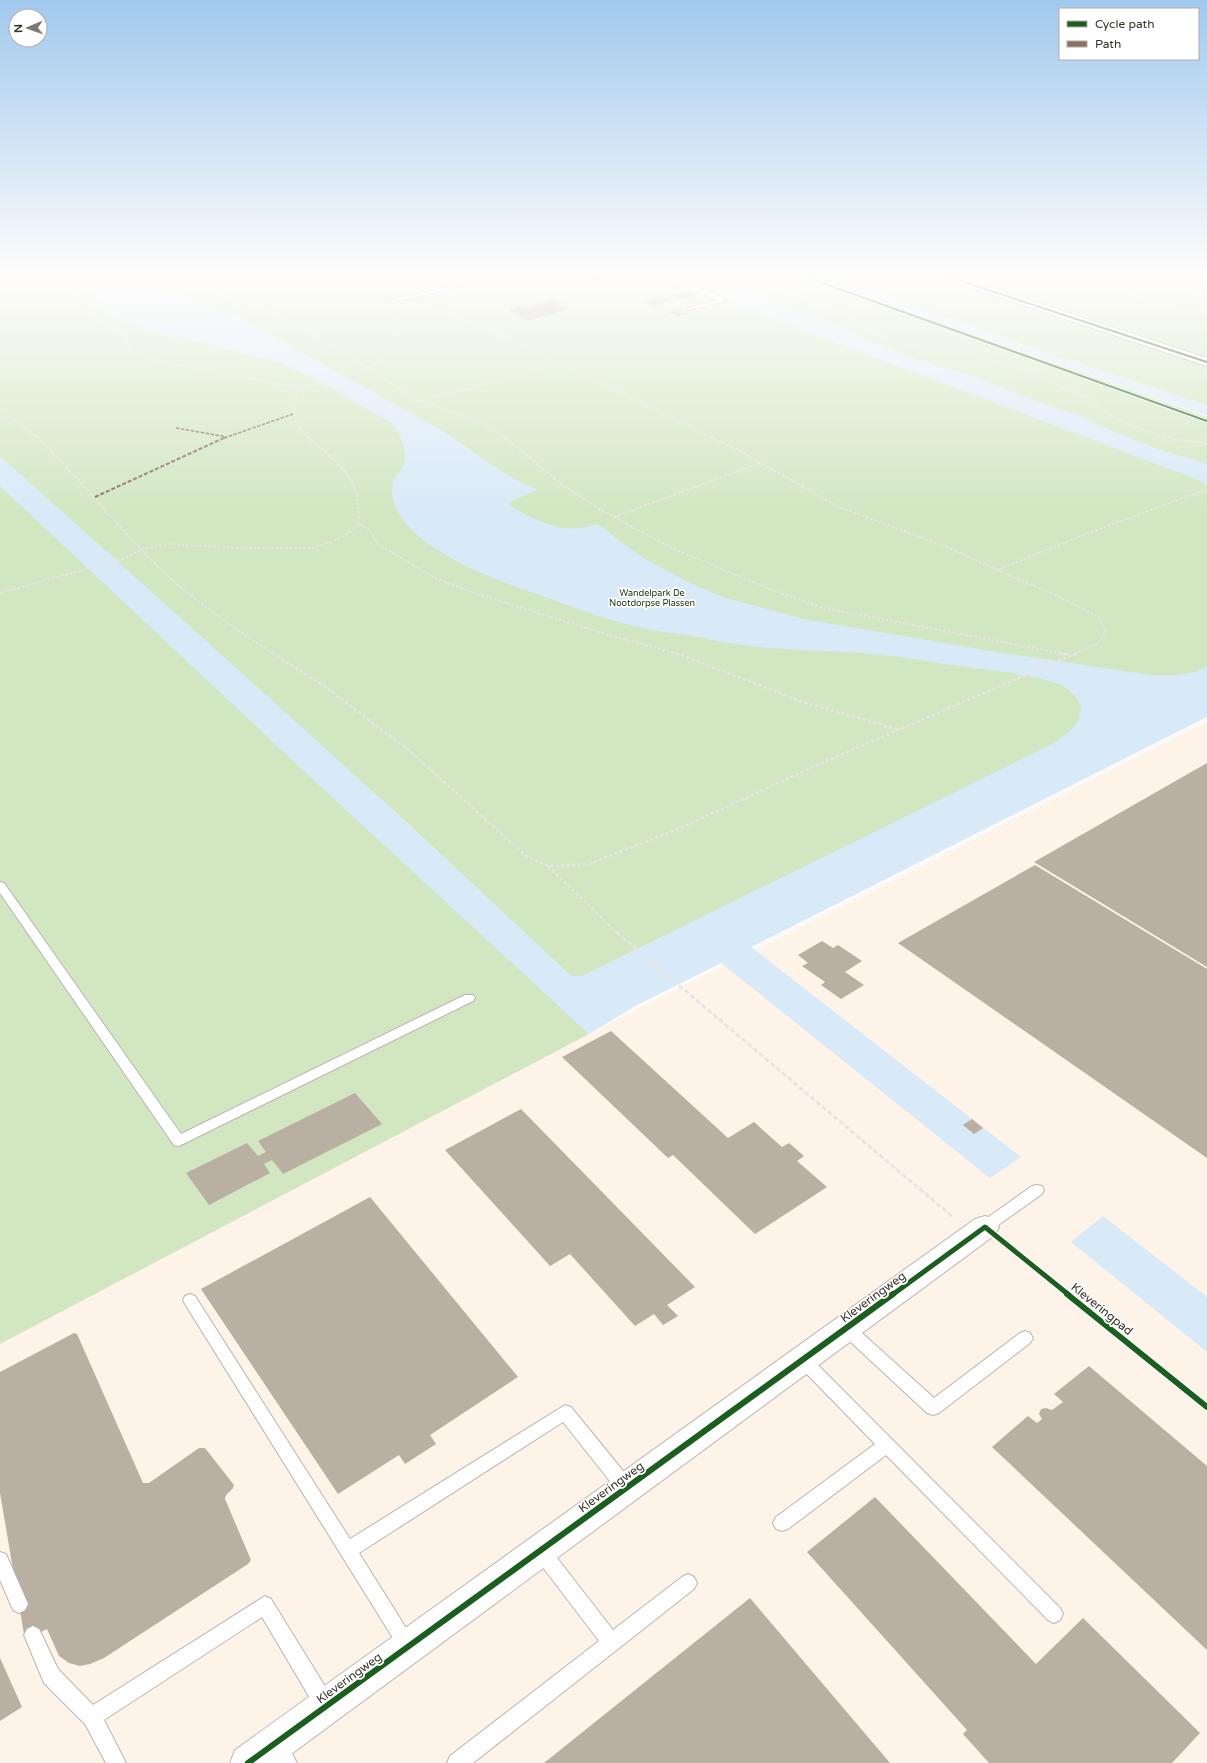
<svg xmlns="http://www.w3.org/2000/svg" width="1207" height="1763" font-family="'Varela Round',sans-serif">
<rect width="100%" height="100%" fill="#fcfaf7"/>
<path fill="#fef3e8" d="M1207,722V1763H0V1344L610,1023Z"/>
<g fill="#d1e6c1">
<path d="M0,272H800L1207,417V680L609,992L582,976H571L404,820L0,459Z"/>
<path d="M823,272H1207V405L1052,355Z"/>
<path d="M0,483L143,614L589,1034L0,1344Z"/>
</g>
<g fill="#d8e9f8">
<path d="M82,272H111L138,282L221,307L443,431L505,474L537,490L511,501L509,506C530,516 553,531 577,528C584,528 591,526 598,524L640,556L690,583L723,597L804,619L997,652L1151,675H1174L1196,672L1207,666V717L751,947L1021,1157L990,1178L721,963L637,1005L589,1034L308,775L0,486V456C192,628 384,799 571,976H582L1046,747C1060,739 1085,725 1080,705C1077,696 1068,688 1059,684C1028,673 991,671 959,666C930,662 900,656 871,654C828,650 785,651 743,645C724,643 705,638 686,635C674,633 662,632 651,630C617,623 586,612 553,600C514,586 471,572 436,549C415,536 390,513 392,486C393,477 402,472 404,464C408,451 400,431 391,423L319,381L278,362L168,335L119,320L107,314L101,307Z"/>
<path d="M658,272H699L739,288L792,305L899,354L974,376L1040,403L1079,415L1100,426L1155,448L1207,464V484L1196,479L813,334Z"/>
<path d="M800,272H823L1052,355L1207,405V416Z"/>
<path d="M1103,1216L1207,1297V1352L1071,1242Z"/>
</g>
<g fill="#b9afa2">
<path d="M612,274L616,276L593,281L584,278Z"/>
<path d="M689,291L699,295L681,299L671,295Z"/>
<path d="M662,297L672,301L654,306L644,302Z"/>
<path d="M554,300L563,304L557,305L567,310L529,320L508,310L524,306L532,308L530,307Z"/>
<path d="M677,310L687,314L678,316L668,312Z"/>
<path d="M1207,763V967L1034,862Z"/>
<path d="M1035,865L1207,969V1158L898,943Z"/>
<path d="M822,941L833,948L838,945L862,961L845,972L864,985L841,999L821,985L825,982L802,966L808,963L798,955Z"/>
<path d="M611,1031L728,1138L754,1122L782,1147L789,1143L796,1149L804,1156L797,1161L827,1187L755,1234L673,1155L668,1158L562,1057Z"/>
<path d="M355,1093L382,1124L283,1174L272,1160L264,1164L270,1173L209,1205L186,1173L247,1143L258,1156L266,1152L258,1141Z"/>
<path d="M521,1109L695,1287L667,1305L678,1316L663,1325L654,1314L635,1326L570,1254L550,1266L445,1150Z"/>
<path d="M972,1119L983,1128L974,1134L963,1125Z"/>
<path d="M370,1197L518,1377L430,1435L436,1444L405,1464L399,1455L338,1494L201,1289Z"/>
<path d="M74,1333L77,1334L143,1483H149L199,1448H205L234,1485L233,1488L226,1495L225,1499L251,1560L248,1564L104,1658L90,1664L80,1666L69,1663L59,1656L47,1629L30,1637L24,1634L0,1493V1372Z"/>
<path d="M1089,1366L1207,1466V1650L992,1447L1028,1416L1037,1423L1042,1419L1039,1414L1041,1409L1046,1408L1052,1410L1063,1402L1054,1394Z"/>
<path d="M875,1497L1036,1664L1083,1618L1200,1733L1172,1763H989L963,1734L967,1730L807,1552Z"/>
<path d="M750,1598L890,1763H544L660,1670Z"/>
<path d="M0,1658L22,1707L0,1721Z"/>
</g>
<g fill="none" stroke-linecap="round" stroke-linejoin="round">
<g stroke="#b9b6b0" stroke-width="2">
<g id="lane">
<path d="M514,272H522L394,302L391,300Z"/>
<path d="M649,272H655L722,297L726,301L687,310V308L719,300Z"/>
<path d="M0,882L4,883L181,1134L465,995H473L475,998L473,1001L179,1146L174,1145L0,893Z"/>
<path d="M1037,1185L1042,1186L1044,1190L1042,1194L990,1231L985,1233L980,1231L978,1227L980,1223L1032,1186Z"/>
<path d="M190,1294L195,1296L350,1539L565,1405L571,1407L632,1482L634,1488L632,1494L626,1496L620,1494L563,1422L359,1553L413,1639L416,1645L413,1651L407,1654L401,1651L185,1304L183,1300L185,1296Z"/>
<path d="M846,1322L851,1323L934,1398L1020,1333L1025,1331L1030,1333L1033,1338L1030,1343L939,1413L933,1415L927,1413L841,1333L838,1328L841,1323Z"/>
<path d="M803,1353L808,1355L1060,1608L1063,1614L1060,1620L1054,1623L1048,1620L886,1455L788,1529L782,1531L776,1529L773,1523L776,1517L875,1444L798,1365L795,1360L798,1355Z"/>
<path d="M541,1543L547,1545L613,1630L682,1577L688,1574L694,1577L697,1583L694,1589L473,1763H447L450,1756L599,1641L535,1557L532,1551L535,1545Z"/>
<path d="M0,1552L6,1554L28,1604L25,1610L19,1613L13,1610L0,1580Z"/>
<path d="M265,1596L271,1599L331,1696L333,1703L331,1710L324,1712L317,1710L262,1617L104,1720L126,1763H106L85,1724L44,1683L24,1635L27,1629L33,1626L39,1629L58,1669L93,1705Z"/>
<path d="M278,1737L285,1740L297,1763H276L268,1747L271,1740Z"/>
</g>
</g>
<g stroke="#b9b6b0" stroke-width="2">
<g id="street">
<path d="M928,272H942L1207,358V366L929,274Z"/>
<path d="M985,1216L995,1219L999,1227L995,1235L279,1763H230L235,1750L975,1219Z"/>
</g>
</g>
<g stroke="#e6e5e3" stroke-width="1.5" stroke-dasharray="2 1" stroke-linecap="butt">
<path d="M69,272C74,313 95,317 127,335L129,351L160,361L299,388"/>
<path d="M143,272L257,306L324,340L419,401L479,420L506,438"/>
<path d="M359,272L386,289"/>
<path d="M770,272L772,289"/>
<path d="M1124,272L1207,298"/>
<path d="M712,273L740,283L772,289L825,304L843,312L868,330L905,346L951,348L1008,365L1088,379"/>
<path d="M0,282L62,272"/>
<path d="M1131,295L1189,310L1207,312"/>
<path d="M432,308L495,332L557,363L603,383L713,438"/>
<path d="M1014,367L1090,398L1100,409L1125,423L1167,438"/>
<path d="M419,401L476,387L557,363"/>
<path d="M0,408L38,438"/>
<path d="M309,438C290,421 291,411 299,388C329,380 375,377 391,346C397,337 398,325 401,314"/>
</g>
<g stroke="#e6e5e3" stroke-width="2" stroke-dasharray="3 1.5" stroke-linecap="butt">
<path d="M37,437C90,488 133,549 189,594C216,616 245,635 274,654"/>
<path d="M307,437C327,453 351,470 357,496C359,505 358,515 359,524"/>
<path d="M505,437L564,486L601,510L674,549L767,588L819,607L1065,654"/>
<path d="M710,437L738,450L839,507L947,547L997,570"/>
<path d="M1164,437L1207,444"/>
<path d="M614,517L760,463"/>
<path d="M359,524L368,529L378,544L433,577L471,592L609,635L679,654"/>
<path d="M0,593L125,558L142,549L167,544L234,548H311L331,542L348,534L359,524"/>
<path d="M1074,654L1097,644L1106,631L1099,617L1057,596L997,570L1081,536L1199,492L1207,491"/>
</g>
<g stroke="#e6e5e3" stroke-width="2.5" stroke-dasharray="3.5 2" stroke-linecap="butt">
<path d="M272,653L324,686L410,751L525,855L548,866L589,864L683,827L817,765L1077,653"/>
<path d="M676,653L800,701L899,730"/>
<path d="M1059,653L1071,655"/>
<path d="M548,866L617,933"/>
</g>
<path stroke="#e6e5e3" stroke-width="3" stroke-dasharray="5 2.5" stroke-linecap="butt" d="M616,932L954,1218"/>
<use href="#lane" fill="#fffefe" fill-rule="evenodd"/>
<use href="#street" fill="#fffefe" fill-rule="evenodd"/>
<g stroke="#8d6e63" stroke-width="1.5" stroke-dasharray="3.5 1.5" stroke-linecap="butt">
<path d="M176,428L227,437"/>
<path d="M224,438L293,414"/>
</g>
<path stroke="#8d6e63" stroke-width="2" stroke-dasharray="4 2" stroke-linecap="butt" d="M95,497L226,437"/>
<g stroke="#fff" stroke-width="3.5">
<g id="cycleway-far2">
<path d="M792,272L1207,421"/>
<path d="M933,272L1207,362"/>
</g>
</g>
<g stroke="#fff" stroke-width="8">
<path id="cycleway-far1" d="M892,1295L985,1227L1069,1295"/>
</g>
<g stroke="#fff" stroke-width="8">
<g id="cycleway">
<path d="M1067,1294L1207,1407"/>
<path d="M248,1763L893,1294"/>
</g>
</g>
<use href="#cycleway-far2" stroke="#1b5e20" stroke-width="2"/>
<use href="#cycleway-far1" stroke="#1b5e20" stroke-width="5"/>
<use href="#cycleway" stroke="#1b5e20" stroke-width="6"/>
</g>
<linearGradient id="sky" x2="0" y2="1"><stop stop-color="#a1c9ee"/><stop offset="0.53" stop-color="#fefdfb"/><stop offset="1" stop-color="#fefdfb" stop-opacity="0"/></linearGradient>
<rect width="1207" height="518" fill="url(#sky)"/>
<g text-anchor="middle" stroke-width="3.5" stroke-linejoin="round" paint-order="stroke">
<g font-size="9" fill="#193303" stroke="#fff">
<text x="652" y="596">Wandelpark De<tspan x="652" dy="10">Nootdorpse Plassen</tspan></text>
</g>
<g font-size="12" fill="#363227" stroke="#fff">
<text transform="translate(873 1297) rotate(-36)" y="4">Kleveringweg</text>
<text transform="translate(1102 1309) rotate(39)" y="4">Kleveringpad</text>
<text transform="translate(611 1487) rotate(-36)" y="4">Kleveringweg</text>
<text transform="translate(349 1678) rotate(-36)" y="4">Kleveringweg</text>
</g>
</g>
<rect x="1059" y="8" width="140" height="52" fill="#ffffff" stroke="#afada9"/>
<rect x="1067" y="21" width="20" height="6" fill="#1b5e20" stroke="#afada9"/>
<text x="1095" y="28" font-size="12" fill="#363227">Cycle path</text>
<rect x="1067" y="41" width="20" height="6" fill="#8d6e63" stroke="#afada9"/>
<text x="1095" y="48" font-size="12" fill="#363227">Path</text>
<g transform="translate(28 28) rotate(268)"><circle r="19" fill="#ffffff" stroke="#afada9"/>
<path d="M0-3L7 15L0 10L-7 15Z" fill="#7b7870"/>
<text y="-6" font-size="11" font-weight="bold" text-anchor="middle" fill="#363227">N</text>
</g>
</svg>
